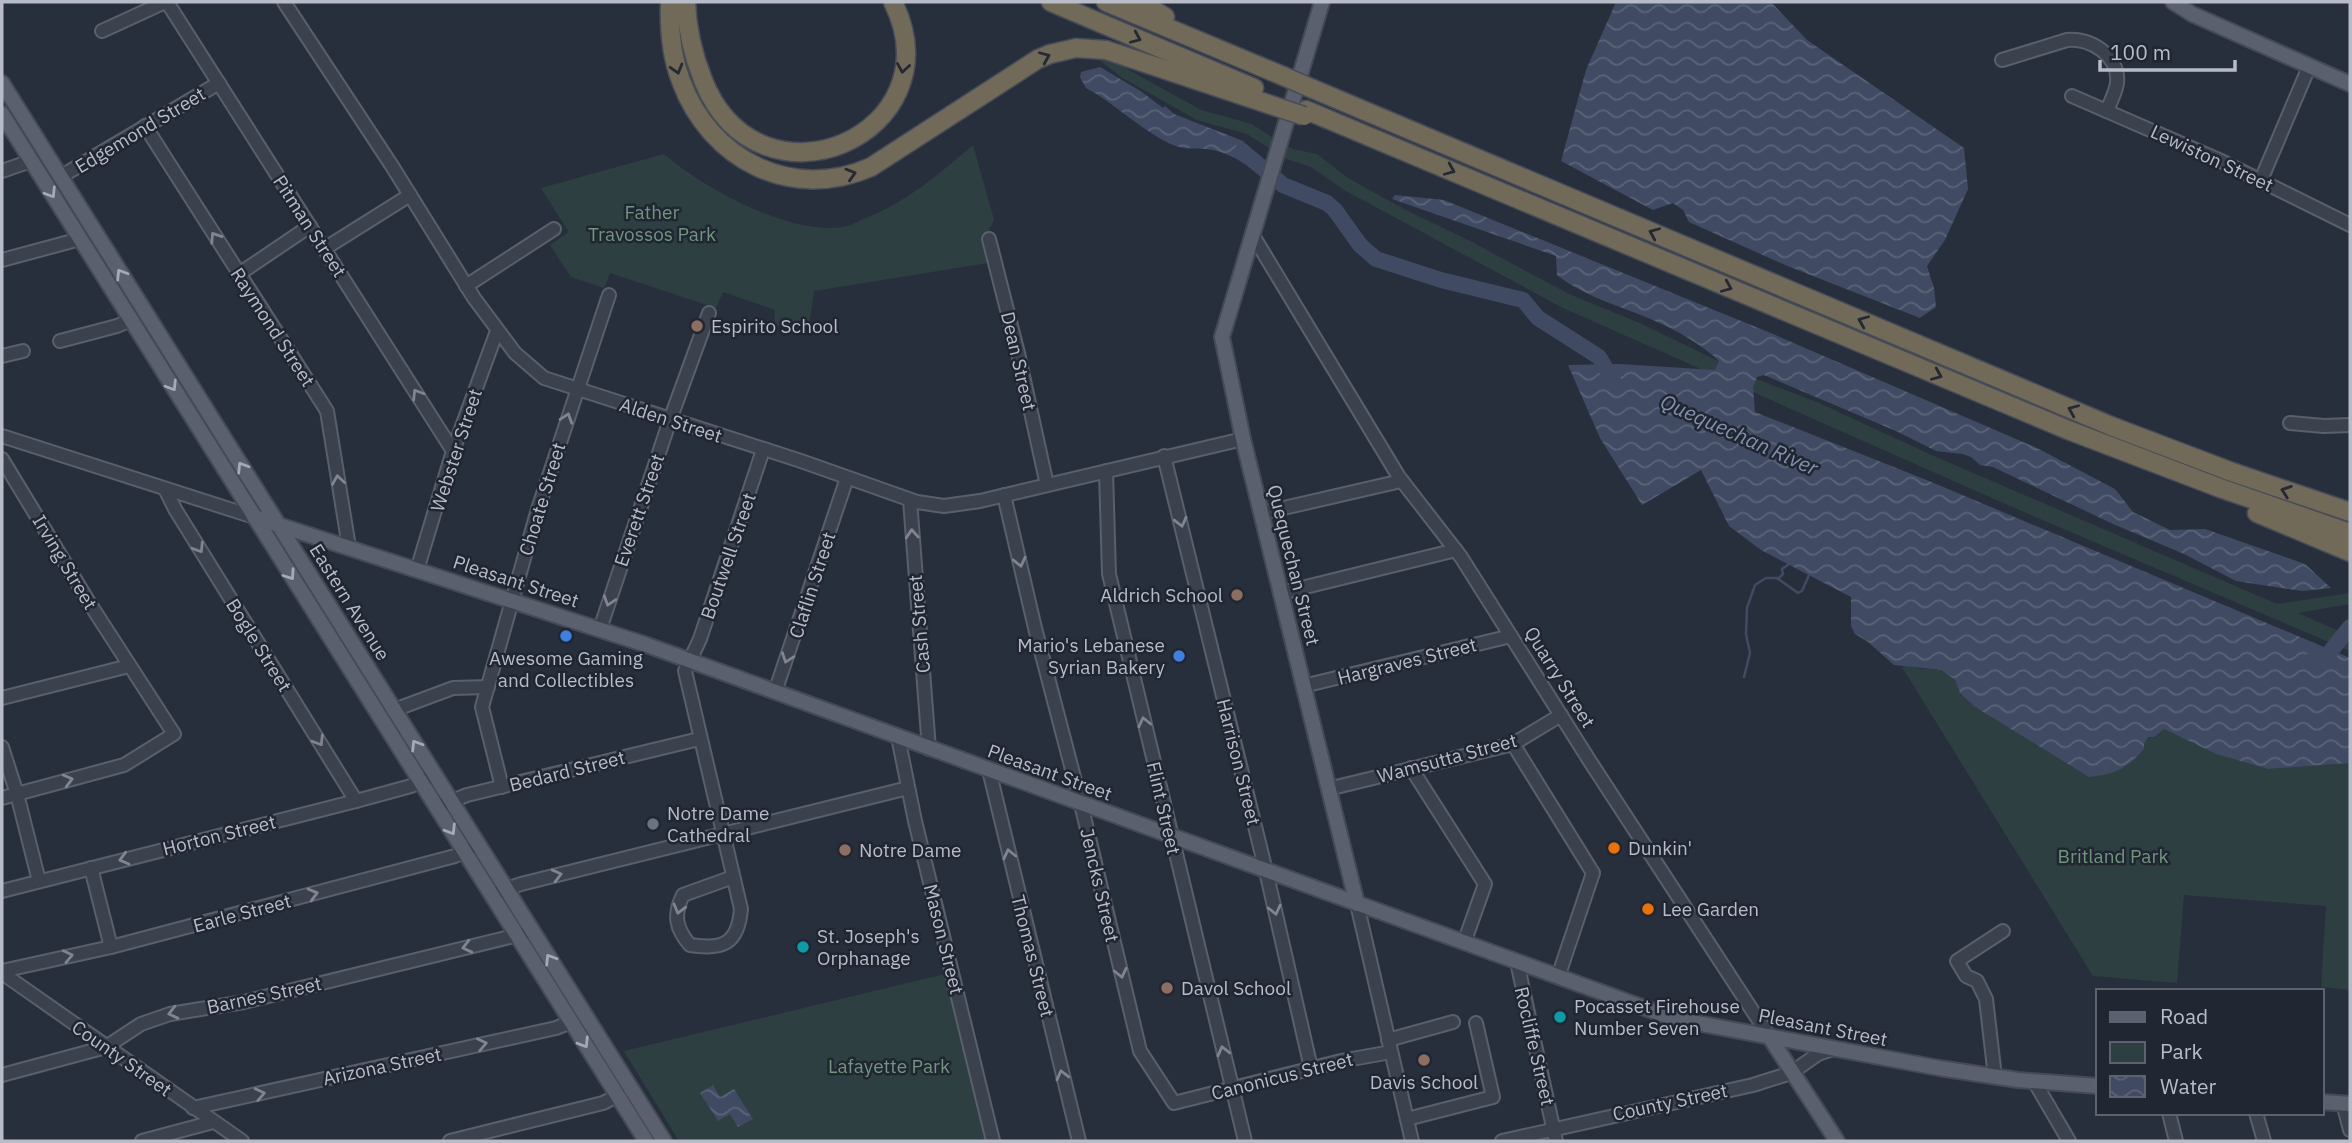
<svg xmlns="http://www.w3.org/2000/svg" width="2352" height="1143" font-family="'IBM Plex Sans',sans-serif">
<defs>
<pattern id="water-waves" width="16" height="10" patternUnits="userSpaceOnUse" patternTransform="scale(1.75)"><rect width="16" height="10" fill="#404b63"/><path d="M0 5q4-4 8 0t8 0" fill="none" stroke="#5a6378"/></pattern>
</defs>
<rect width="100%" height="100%" fill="#282f3c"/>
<g fill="#2e3f42">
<path d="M1085,49L1102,51L1127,69L1201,110L1252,124L1273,138L1269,148L1247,134L1197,120L1121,77Z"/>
<path d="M973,145L994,220L982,243L988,263L814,291L809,326H774L775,310L723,292L716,308L610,273L604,288L571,277L550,245L569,232L541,188L664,154C705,189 788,235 843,227C850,226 857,222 863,219C906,203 939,174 973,145Z"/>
<path d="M1286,145L1293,149L1317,154L1348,178L1406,210L1472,242L1569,294L1642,324L1749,376L1819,403L1927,453L2277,604L2350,593V604L2298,613L2350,636V651L2010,506L1563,308L1344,190L1311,167L1281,157Z"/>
<path d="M1909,665L1915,668L1942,670L1955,680L1960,693L1975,707L2089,777L2164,729L2216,754L2268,769L2350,763V990L2321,987L2326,906L2184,895L2177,983L2093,976L1902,667Z"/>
<path d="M945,974L985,1141H679L624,1051Z"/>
</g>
<g fill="url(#water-waves)">
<path d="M1616,2H1771L1807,40L1964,148L1968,189L1945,240L1927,266L1934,288L1936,307L1920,318L1785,265L1689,222L1683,210L1673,203L1653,210L1561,161L1586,70Z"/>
<path d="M1100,67L1142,92L1163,108L1165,106L1174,114L1243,141L1260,158L1254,170C1240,160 1223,150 1205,149C1193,148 1185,150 1173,145C1143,132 1116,104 1086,88L1080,77L1081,72Z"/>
<path d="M1395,195L1444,200L1773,334L2037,448L2115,489L2133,512L2170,530L2205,529L2305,564L2331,588L2302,591L2236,581L2184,554L2113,524L1993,467L1980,465L1971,457L1962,454L1936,451L1896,431L1764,375L1757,377L1753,387L1755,412L1929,481L2350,658V763L2268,769L2216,754L2164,729L2154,737H2149L2144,743V749C2126,769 2116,774 2089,777L1975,707L1960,693L1955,680L1942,670L1894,665L1868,642L1855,634L1851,626V597L1761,550L1729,526L1701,470L1642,505L1600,438L1568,365L1619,364L1715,370L1719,361C1701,344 1678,331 1655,321C1622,306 1586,298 1557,275L1556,256L1392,199Z"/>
<path d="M713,1085L720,1097L734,1089L753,1119L738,1127L730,1114L718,1121L700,1093Z"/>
</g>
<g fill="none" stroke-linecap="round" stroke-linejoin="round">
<g stroke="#404b63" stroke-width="2.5">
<path d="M1778,579L1783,574L1782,569L1789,564"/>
<path d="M1744,677L1750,653L1746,634L1747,608L1755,585L1766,578H1777L1798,593L1802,591L1809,575"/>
</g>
<g stroke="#404b63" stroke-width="16">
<path d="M1242,151L1283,185L1327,203L1335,210L1360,245L1376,259L1441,280L1523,300L1538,318L1599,357L1614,382"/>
<path d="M2314,658L2326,657L2350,627"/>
</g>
<g stroke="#595f6b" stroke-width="16">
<g id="minor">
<path d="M167,2L453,451"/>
<path d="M284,2L392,166L474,298L515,353L544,378L801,461L917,502L944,506L980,501L1243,439"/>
<path d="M102,31L165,2"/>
<path d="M2002,60L2067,40C2090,37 2120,56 2117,83C2116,92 2110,102 2107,111"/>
<path d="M2072,96L2219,160L2350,225"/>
<path d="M145,126L327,411L349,547"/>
<path d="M2,171L31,161"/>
<path d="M60,177L219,83"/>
<path d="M2261,180L2309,67"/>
<path d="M1252,234L1399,477L1461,557L1591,763L1769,1036"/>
<path d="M989,239L1018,353L1047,485"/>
<path d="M324,249L410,195"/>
<path d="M2,260L80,239"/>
<path d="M239,274L310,226"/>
<path d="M466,286L554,229"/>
<path d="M60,341L117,326L131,320"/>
<path d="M2,356L23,351"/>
<path d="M2290,423L2324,426L2350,425"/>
<path d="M2,436L254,517"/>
<path d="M1164,456L1266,871L1311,1068"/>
<path d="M2,459L90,604L174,734L124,765L2,798"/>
<path d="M1106,471L1109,574L1245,1141"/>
<path d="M165,489L175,509L356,801"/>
<path d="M1004,495L1035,628L1081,804L1140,1051L1174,1103L1341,1061L1391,1052"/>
<path d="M910,500L929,749"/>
<path d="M1262,513L1401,481"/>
<path d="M417,570L453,451L497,331"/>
<path d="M1281,593L1456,550"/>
<path d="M600,629L670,420L709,313"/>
<path d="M1303,686L1511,636"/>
<path d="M775,692L847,478"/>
<path d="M2,698L129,666"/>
<path d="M394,710L453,688L488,687"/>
<path d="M898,737L915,821L993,1141"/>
<path d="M1513,744L1593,873L1558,977"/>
<path d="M2,747L17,794L39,881"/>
<path d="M1411,768L1485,884L1464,943"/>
<path d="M989,770L1079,1141"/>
<path d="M502,787L482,707L538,509L609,295"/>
<path d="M1328,789L1513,744L1561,715"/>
<path d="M442,805L467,795L699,739"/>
<path d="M91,868L111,947"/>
<path d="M733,877L683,895C673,915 676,929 690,945C723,950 738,944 741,909L685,671L700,639L763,450"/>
<path d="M2,891L356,801L411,786L434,775"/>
<path d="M498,892L521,884L908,788"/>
<path d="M1357,904L1412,1141"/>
<path d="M1517,962L1556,1141"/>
<path d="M2,971L111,947L455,856L479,845"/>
<path d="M2,973L242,1141"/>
<path d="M1388,1040L1453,1022"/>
<path d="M2,1075L106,1047L141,1024L170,1014L244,1002L526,933"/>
<path d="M1995,1077L1986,999L1977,981L1966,976L1957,961L2003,931"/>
<path d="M2034,1081L2069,1141"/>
<path d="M2343,1103L2350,1130"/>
<path d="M193,1108L556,1028L571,1022"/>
<path d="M2169,1113L2176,1141"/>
<path d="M2256,1113L2264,1141"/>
<path d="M1407,1119L1493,1097L1476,1023"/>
<path d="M142,1141L213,1122"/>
<path d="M450,1141L603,1103L617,1096"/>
<path d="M1502,1141L1753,1085L1791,1073L1818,1054L1833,1049"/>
</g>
</g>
<g stroke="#454a56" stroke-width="18">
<g id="major">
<path d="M1322,2L1222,337L1243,439L1357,904"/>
<path d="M2173,2L2192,14L2350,84"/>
<path d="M2,83L664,1141"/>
<path d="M2,114L646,1141"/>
<path d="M254,517L647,645L1675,1019L1939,1068L2018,1080L2098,1086"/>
<path d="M1769,1036L1837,1141"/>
<path d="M2322,1102L2350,1104"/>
</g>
</g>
<g stroke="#464c58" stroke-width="21">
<g id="highway">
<path d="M670,2C669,29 671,55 681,81C710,160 792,202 871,167L1038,59L1050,54L1076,48L1106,50L1274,106"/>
<path d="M686,2C687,29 693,55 703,80C759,221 958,134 893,2"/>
<path d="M1051,2L1254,88"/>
<path d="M1106,2L1283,76"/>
<path d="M1141,2L1165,17"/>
<path d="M1313,89L2111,426L2232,472L2350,512"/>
<path d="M1306,110L2068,430L2220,488L2350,533"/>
<path d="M2257,513L2350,552"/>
</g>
</g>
<use href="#minor" stroke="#3b414d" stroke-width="12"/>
<use href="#major" stroke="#5a606d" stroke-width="14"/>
<use href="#highway" stroke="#726a59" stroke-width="18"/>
<g stroke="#464c58" stroke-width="21" stroke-linecap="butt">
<g id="highway-bridge">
<path d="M1283,76L1313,89"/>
<path d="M1274,106L1304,116"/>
</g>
</g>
<use href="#highway-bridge" stroke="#726a59" stroke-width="18"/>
</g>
<defs><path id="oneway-chevron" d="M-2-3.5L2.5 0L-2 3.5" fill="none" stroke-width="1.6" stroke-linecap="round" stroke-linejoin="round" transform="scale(1.75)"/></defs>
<g stroke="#242934">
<use href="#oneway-chevron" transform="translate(1136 38) rotate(23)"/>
<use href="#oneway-chevron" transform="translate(1045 57) rotate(-23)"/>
<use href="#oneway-chevron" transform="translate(903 68) rotate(99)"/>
<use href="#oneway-chevron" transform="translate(677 69) rotate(74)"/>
<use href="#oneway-chevron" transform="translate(1450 170) rotate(23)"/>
<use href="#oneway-chevron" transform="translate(851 174) rotate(-17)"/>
<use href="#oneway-chevron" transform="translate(1654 233) rotate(-157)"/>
<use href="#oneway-chevron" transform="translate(1727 287) rotate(23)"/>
<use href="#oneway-chevron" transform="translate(1863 321) rotate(-157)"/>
<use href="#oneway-chevron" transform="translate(1937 375) rotate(23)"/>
<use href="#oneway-chevron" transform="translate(2073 410) rotate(-157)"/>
<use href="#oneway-chevron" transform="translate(2286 491) rotate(-161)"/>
</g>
<g stroke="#a5aab6">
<use href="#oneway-chevron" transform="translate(51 193) rotate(58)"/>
<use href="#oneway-chevron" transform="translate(121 274) rotate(-122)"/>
<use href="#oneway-chevron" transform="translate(172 386) rotate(58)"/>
<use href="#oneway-chevron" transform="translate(242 467) rotate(-122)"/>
<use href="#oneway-chevron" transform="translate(290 575) rotate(56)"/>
<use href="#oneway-chevron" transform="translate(416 745) rotate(-122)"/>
<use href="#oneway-chevron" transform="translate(451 830) rotate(58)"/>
<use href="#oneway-chevron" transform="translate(550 959) rotate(-122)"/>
<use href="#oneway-chevron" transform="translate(584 1043) rotate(58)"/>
</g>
<g stroke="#808591">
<use href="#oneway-chevron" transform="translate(215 237) rotate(-123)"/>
<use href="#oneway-chevron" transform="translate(417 394) rotate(-122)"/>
<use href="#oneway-chevron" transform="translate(567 418) rotate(-72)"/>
<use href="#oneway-chevron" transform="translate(338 480) rotate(-99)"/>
<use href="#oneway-chevron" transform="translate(1181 522) rotate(76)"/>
<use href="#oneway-chevron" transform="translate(912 534) rotate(-94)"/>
<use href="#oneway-chevron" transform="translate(199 548) rotate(58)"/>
<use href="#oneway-chevron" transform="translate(1020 562) rotate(77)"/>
<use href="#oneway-chevron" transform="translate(609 601) rotate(108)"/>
<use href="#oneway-chevron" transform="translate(787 658) rotate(109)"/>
<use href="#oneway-chevron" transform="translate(1144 722) rotate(-103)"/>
<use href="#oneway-chevron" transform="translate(319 741) rotate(58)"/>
<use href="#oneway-chevron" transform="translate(68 780) rotate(-15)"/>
<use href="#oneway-chevron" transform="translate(1009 854) rotate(-103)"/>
<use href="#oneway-chevron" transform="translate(124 859) rotate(165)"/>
<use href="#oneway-chevron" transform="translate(557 875) rotate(-14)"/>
<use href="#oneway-chevron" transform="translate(313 894) rotate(-15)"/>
<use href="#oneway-chevron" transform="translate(679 909) rotate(105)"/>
<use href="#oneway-chevron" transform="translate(1275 910) rotate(77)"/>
<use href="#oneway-chevron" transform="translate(467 947) rotate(166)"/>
<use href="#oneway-chevron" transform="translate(68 956) rotate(-12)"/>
<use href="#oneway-chevron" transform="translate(1121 973) rotate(77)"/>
<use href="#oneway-chevron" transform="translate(173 1013) rotate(166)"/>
<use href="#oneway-chevron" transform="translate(482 1044) rotate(-12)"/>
<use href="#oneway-chevron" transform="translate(1223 1051) rotate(-104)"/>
<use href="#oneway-chevron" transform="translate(1062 1075) rotate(-104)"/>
<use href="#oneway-chevron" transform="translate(260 1094) rotate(-12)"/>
</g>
<g fill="#8d6e63" stroke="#202632" stroke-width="2.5">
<circle cx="697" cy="326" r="7"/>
<circle cx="1237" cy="595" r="7"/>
<circle cx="845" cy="850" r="7"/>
<circle cx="1167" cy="988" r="7"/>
<circle cx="1424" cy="1060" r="7"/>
</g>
<g fill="#3f7fe0" stroke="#202632" stroke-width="2.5">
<circle cx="566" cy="636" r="7"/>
<circle cx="1179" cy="656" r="7"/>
</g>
<circle fill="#6b7280" stroke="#202632" stroke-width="2.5" cx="653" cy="824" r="7"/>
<g fill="#e8710a" stroke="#202632" stroke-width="2.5">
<circle cx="1614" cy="848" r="7"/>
<circle cx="1648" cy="909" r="7"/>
</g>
<g fill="#0f9aa8" stroke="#202632" stroke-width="2.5">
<circle cx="803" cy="947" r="7"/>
<circle cx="1560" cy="1017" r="7"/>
</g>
<g text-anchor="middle" stroke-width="5" stroke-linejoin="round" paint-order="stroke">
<g font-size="19" fill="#b8bcc8" stroke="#202632">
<text transform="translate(140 130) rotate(-31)" y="7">Edgemond Street</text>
<text transform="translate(2212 158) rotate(25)" y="7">Lewiston Street</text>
<text transform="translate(310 226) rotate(57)" y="7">Pitman Street</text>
<text transform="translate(273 327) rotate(57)" y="7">Raymond Street</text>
<text transform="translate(1019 361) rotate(77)" y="7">Dean Street</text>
<text transform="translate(671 420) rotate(18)" y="7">Alden Street</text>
<text transform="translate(456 450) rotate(-72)" y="7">Webster Street</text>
<text transform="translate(542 499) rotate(-73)" y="7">Choate Street</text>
<text transform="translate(639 510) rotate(-71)" y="7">Everett Street</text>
<text transform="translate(728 556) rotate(-71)" y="7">Boutwell Street</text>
<text transform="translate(65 562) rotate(59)" y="7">Irving Street</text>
<text transform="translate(1294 565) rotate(76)" y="7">Quequechan Street</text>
<text transform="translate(516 581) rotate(18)" y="7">Pleasant Street</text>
<text transform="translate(812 585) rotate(-72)" y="7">Claflin Street</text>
<text transform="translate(350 602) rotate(58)" y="7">Eastern Avenue</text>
<text transform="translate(919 624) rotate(-95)" y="7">Cash Street</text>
<text transform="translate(259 645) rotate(58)" y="7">Bogle Street</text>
<text transform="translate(1407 661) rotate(-14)" y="7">Hargraves Street</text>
<text transform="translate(1560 677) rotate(58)" y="7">Quarry Street</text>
<text transform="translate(1447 758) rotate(-15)" y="7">Wamsutta Street</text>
<text transform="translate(1239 762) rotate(76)" y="7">Harrison Street</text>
<text transform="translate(567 771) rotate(-14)" y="7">Bedard Street</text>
<text transform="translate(1050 772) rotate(20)" y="7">Pleasant Street</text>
<text transform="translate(1164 808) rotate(77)" y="7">Flint Street</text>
<text transform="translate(219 835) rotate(-14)" y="7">Horton Street</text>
<text transform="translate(1100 885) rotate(77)" y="7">Jencks Street</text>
<text transform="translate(242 913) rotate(-15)" y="7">Earle Street</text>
<text transform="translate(944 939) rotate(76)" y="7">Mason Street</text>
<text transform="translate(1033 956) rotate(76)" y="7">Thomas Street</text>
<text transform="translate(264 995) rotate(-12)" y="7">Barnes Street</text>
<text transform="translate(1823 1027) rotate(11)" y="7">Pleasant Street</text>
<text transform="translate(1535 1046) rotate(77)" y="7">Rocliffe Street</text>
<text transform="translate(122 1058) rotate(35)" y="7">County Street</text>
<text transform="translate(382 1066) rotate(-12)" y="7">Arizona Street</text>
<text transform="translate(1282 1076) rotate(-14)" y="7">Canonicus Street</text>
<text transform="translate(1670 1102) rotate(-12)" y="7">County Street</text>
</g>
<g font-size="19" fill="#71967d" stroke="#202632">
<text x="652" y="219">Father<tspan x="652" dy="22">Travossos Park</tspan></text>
<text x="2113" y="863">Britland Park</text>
<text x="889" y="1073">Lafayette Park</text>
</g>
<g font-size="19" fill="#b8bcc8" stroke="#202632" text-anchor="start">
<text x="711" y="333">Espirito School</text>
<text x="1223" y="602" text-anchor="end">Aldrich School</text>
<text x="1165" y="652" text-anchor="end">Mario's Lebanese<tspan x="1165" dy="22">Syrian Bakery</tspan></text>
<text x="566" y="665" text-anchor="middle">Awesome Gaming<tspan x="566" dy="22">and Collectibles</tspan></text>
<text x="667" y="820">Notre Dame<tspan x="667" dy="22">Cathedral</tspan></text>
<text x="1628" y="855">Dunkin'</text>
<text x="859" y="857">Notre Dame</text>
<text x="1662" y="916">Lee Garden</text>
<text x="817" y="943">St. Joseph's<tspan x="817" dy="22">Orphanage</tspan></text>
<text x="1181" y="995">Davol School</text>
<text x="1574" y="1013">Pocasset Firehouse<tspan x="1574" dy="22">Number Seven</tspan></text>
<text x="1424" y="1089" text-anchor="middle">Davis School</text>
</g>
<g font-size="21" font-style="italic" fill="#8390ab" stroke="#202632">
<text transform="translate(1739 435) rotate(24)" y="7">Quequechan River</text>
</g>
</g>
<rect width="2352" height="1143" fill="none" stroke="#b8bcc8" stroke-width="7"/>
<rect x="2096" y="989" width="228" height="126" fill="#202632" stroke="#5d626e" stroke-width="2"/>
<rect x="2110" y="1012" width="35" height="10" fill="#5a606d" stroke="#5d626e" stroke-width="2"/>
<text x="2160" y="1024" font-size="21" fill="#b8bcc8">Road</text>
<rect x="2110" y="1042" width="35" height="21" fill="#2e3f42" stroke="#5d626e" stroke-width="2"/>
<text x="2160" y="1059" font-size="21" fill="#b8bcc8">Park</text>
<rect x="2110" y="1076" width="35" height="21" fill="url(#water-waves)" stroke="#5d626e" stroke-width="2"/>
<text x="2160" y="1094" font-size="21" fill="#b8bcc8">Water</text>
<path d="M2100 60v10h135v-10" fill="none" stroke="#b8bcc8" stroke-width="3.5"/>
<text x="2110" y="60" font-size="21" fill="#b8bcc8" stroke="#202632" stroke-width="5" paint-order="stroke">100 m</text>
</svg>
